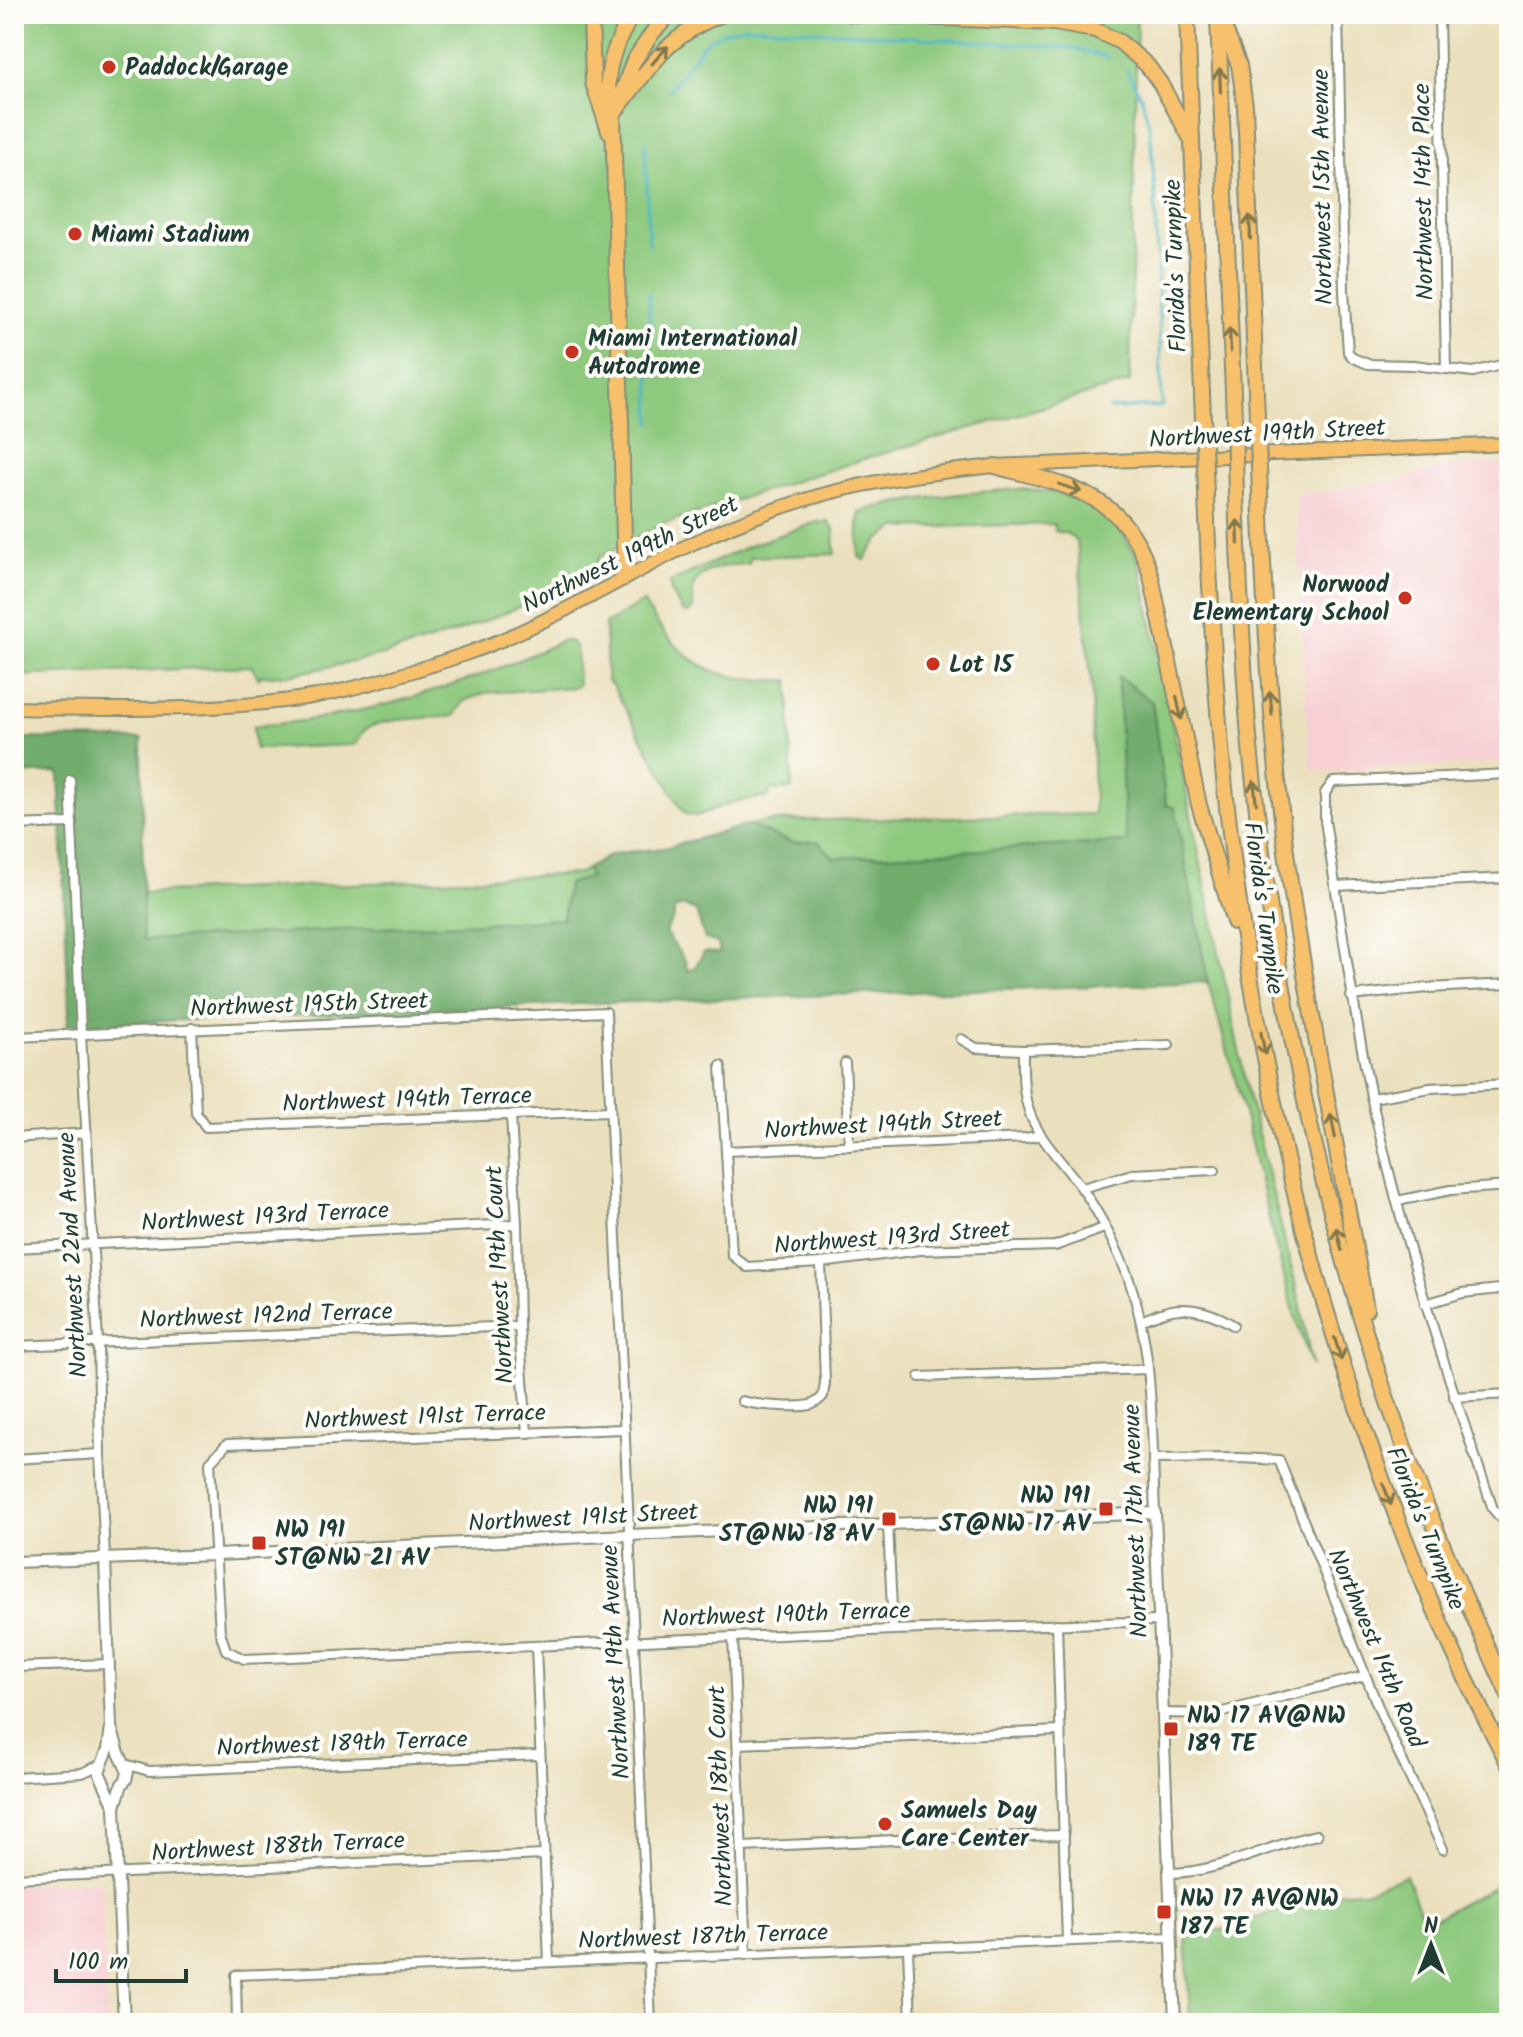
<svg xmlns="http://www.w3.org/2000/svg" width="1523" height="2037" font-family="Kalam,sans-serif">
<rect width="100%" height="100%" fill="#fdfcf7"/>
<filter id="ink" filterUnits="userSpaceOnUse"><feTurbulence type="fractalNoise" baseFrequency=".0125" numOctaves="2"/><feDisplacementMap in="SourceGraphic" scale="16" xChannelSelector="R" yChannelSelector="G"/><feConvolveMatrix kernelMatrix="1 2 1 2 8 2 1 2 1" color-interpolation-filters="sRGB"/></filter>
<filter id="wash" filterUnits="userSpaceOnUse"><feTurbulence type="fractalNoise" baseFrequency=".006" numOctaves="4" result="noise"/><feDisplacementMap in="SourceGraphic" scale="32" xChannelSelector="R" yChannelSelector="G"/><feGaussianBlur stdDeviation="1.8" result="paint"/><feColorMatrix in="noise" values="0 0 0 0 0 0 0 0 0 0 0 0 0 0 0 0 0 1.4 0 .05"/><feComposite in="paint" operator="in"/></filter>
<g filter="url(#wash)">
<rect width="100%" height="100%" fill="#ebe0be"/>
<g fill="#f7cfd4">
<path d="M1509,463V762L1312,771L1305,701L1296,495L1400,480L1448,466Z"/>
<path d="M101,1881L108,2023H14V1885Z"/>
</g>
<g fill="#8ec97e" stroke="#568359" stroke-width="2">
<path d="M14,14H1137L1130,382L864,459L665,523L599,557L598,564L593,570C509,616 422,649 328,667C307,671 282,678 261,675L259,679L251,666L14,676Z"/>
<path d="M1022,489L1054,492L1081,501L1083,498C1115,520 1124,530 1140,565L1247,1090L1300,1302L1312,1367L1298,1326L1273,1236L1241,1100L1208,982L1175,808L1166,805L1152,702L1118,676L1124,820L1128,842L834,858L818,841L793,843L747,825L775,821L1094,814L1092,688L1077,542L1068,534L1055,531L1054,524L896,528C881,537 873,544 865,560L859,557L858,521L860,511L863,513L868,509C919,497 970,492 1022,489Z"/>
<path d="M827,520L834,529L835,554L750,557L749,564C733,564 704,567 695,583C691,590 693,600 693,609L688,613L683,612L671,591L670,582L751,545L817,522L825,523Z"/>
<path d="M643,602C683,666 714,682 789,680L792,789L769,790V797L733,802L696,816L686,814L681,808L612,685L607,681L605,624Z"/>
<path d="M561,641H569L576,647L578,685L575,687L485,693L464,701L454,716C432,719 378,716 363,732C362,734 357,742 356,744L353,745L255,749L253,726C357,719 468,686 561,641Z"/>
<path d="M586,869L591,877L568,884L563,919L143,940V893L578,874Z"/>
<path d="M1406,1875L1425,1923L1509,1879V2023H1190L1186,1933L1228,1929L1303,1901L1342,1892L1365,1891Z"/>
</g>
<path fill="#72ad6d" stroke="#487550" stroke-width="2" fill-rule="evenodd" d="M1118,676L1152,702L1166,805L1175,808L1208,982L601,1003L67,1025L69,1012L59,772L14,774V738L142,739L143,940L563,919L568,884L590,877L586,869L611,855L619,853L664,848L747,825L793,843L818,841L834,858L1127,842L1124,820ZM684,906L696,911L705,939L718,943L720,953L704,952L695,967L687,971L686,962L665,932L674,918V909Z"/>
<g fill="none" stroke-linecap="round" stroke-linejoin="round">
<g stroke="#49b6c5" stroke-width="3">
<path d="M669,90L706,41L723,32L745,26L1072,48L1108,57"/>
<path d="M645,143L649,244"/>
<path d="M649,293L651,423"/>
<path d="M1109,409L1162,406L1155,193L1150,128L1142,99L1127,70"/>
</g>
</g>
</g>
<g filter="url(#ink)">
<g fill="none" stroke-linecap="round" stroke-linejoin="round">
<g stroke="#858e79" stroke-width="12">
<g id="minor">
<path d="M1338,14L1344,291L1348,352L1353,358L1368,364L1413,365L1473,372L1509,363"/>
<path d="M1439,14L1446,369"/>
<path d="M1509,774L1333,782L1325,793V821C1340,913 1352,1005 1371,1096C1402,1237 1446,1373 1493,1509L1500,1517L1509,1519"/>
<path d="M70,780L81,1034L98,1342L100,1454L105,1558"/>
<path d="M14,825L72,823"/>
<path d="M1335,886L1509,878"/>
<path d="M1351,996L1428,988L1509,984"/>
<path d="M192,1028L196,1113L206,1127L610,1111"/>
<path d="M14,1037L606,1012L651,2023"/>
<path d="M961,1039L976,1048L1023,1050L1169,1045"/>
<path d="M1023,1050C1023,1067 1022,1087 1027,1104C1034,1135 1062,1161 1080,1186C1095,1206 1108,1231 1119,1255C1156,1335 1151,1427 1155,1513"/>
<path d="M845,1063L849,1146"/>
<path d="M721,1066L732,1255L747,1267L821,1263L920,1250L1055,1246L1104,1228"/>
<path d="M1372,1098L1430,1088L1509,1084"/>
<path d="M511,1115L517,1224L519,1326L527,1433"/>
<path d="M14,1138L86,1133"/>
<path d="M726,1151L1026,1138L1041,1135"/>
<path d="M1082,1188L1132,1174L1215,1170"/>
<path d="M1397,1201L1451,1190L1509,1186"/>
<path d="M14,1248L517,1224"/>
<path d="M1425,1304L1463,1293L1509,1288"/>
<path d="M1141,1321C1151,1317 1161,1312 1172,1310C1192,1306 1216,1314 1233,1325"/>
<path d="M14,1346L519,1326"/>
<path d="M920,1377L1148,1369"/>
<path d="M1454,1397L1509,1394"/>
<path d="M742,1401C754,1405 802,1409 813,1404C814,1404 823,1397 823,1396L825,1383L821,1263"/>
<path d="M624,1429L227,1444L210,1462L220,1632L226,1650L244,1659L893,1630L1159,1621"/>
<path d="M14,1459L100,1454"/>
<path d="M1153,1459L1240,1458L1279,1460L1383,1719L1443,1849"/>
<path d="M888,1525L893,1630"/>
<path d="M1057,1624L1067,1941"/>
<path d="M733,1637L746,1955"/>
<path d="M536,1646L549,1962"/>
<path d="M14,1667L110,1664"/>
<path d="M1163,1713L1215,1714L1364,1676"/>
<path d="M738,1744L1060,1731"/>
<path d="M125,1764L149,1771L539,1755"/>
<path d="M14,1777L82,1773L102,1764"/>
<path d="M742,1847L917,1839L1064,1835"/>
<path d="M1169,1873C1221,1873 1266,1845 1317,1835"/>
<path d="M14,1878L543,1855"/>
<path d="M908,1948L911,2023"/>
<path d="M237,2023L236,1975L1172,1937"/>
</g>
</g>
<g stroke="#858e79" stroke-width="14">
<g id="tertiary">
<path d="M105,1558L111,1727L108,1749L99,1772L114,1805"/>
<path d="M14,1562L216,1555L629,1535L1155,1513L1175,2023"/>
<path d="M111,1727L119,1753L128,1772L126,1780L122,1784L115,1807L124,2023"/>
</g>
</g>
<g stroke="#858e79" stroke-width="16">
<path id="primary" d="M14,708C44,709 75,708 105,709C175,709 247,708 317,696C368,686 419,670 468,653C547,625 616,580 691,544C740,521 793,501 845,489C894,477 945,471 995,466L1509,444"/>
</g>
<g stroke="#858e79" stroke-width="18">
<g id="motorway">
<path d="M591,14L593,83L609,131"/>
<path d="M852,14L1054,23L1095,30L1120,42L1147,65L1160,83L1190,137"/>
<path d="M1187,14L1203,419"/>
<path d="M1219,14L1239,65L1245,106L1257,417"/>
<path d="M1218,19L1234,418"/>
<path d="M620,99L633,62L653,32L670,14"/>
<path d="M613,114C650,69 664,36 723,14"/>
<path d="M995,466C1068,486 1127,493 1151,576L1199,805L1234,922"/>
<path d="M1260,492C1265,617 1271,742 1288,867C1309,1015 1340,1161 1366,1309"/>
<path d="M1236,493C1239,574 1242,655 1249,736C1269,949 1310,1162 1376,1366C1412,1479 1460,1588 1509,1696"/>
<path d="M1206,494C1210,604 1216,715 1229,824C1266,1151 1356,1473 1509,1765"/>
<path d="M625,578L613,114C612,104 608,92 608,82C609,58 621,33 633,14"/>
</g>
</g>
<use href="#minor" stroke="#fff" stroke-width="8"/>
<use href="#tertiary" stroke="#fff" stroke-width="10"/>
<use href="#primary" stroke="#f7c06c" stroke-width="12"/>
<use href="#motorway" stroke="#f7c06c" stroke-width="14"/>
<g stroke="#858e79" stroke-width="18" stroke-linecap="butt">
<g id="motorway-bridge">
<path d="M1257,417L1260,492"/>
<path d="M1234,418L1236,493"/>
<path d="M1203,419L1206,494"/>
</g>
</g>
<use href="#motorway-bridge" stroke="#f7c06c" stroke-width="14"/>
</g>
<defs><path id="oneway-shaft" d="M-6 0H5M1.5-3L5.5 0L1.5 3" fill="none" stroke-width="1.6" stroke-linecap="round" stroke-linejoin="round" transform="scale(2)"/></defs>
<g stroke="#80784d">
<use href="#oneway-shaft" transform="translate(660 55) rotate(-48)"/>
<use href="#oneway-shaft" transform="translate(1220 80) rotate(-92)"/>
<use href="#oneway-shaft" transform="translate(1250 227) rotate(-92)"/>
<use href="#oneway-shaft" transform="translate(1230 340) rotate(-92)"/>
<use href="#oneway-shaft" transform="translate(1070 488) rotate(19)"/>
<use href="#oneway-shaft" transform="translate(1238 532) rotate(-92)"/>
<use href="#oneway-shaft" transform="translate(1271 703) rotate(-95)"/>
<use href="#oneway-shaft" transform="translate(1179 708) rotate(78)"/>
<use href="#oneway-shaft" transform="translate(1255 792) rotate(-96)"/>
<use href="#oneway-shaft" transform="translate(1263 1043) rotate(79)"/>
<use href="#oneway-shaft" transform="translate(1333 1126) rotate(-101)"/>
<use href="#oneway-shaft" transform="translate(1339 1239) rotate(-104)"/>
<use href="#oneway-shaft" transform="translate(1338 1349) rotate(73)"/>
<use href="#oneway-shaft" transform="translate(1387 1494) rotate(69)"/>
</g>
</g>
<g fill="#c8321e" stroke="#fdfcf7" stroke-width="3">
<circle cx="109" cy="67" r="8"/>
<circle cx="75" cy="234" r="8"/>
<circle cx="572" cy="352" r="8"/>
<circle cx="1405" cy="598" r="8"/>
<circle cx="933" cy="664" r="8"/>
<rect x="1098" y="1501" width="16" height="16" rx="4"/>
<rect x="881" y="1511" width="16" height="16" rx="4"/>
<rect x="251" y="1535" width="16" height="16" rx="4"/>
<rect x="1163" y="1721" width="16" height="16" rx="4"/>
<circle cx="885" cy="1824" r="8"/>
<rect x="1156" y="1904" width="16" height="16" rx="4"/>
</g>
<g text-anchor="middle" stroke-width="8" stroke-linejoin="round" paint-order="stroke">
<g font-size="24" font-weight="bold" fill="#1f3d34" stroke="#fdfcf7" text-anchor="start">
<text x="125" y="75">Paddock/Garage</text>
<text x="91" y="242">Miami Stadium</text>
<text x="588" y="346">Miami International<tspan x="588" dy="28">Autodrome</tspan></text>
<text x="1389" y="592" text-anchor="end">Norwood<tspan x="1389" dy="28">Elementary School</tspan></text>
<text x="949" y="672">Lot 15</text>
<text x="1090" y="1503" text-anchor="end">NW 191<tspan x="1090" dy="28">ST@NW 17 AV</tspan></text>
<text x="873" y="1513" text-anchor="end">NW 191<tspan x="873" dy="28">ST@NW 18 AV</tspan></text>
<text x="275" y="1537">NW 191<tspan x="275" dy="28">ST@NW 21 AV</tspan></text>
<text x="1187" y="1723">NW 17 AV@NW<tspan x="1187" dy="28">189 TE</tspan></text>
<text x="901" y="1818">Samuels Day<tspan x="901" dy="28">Care Center</tspan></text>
<text x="1180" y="1906">NW 17 AV@NW<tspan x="1180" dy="28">187 TE</tspan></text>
</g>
<g font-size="24" fill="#1f3d34" stroke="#fdfcf7">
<text transform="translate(1322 187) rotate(-91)" y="8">Northwest 15th Avenue</text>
<text transform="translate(1423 192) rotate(-91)" y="8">Northwest 14th Place</text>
<text transform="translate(1175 266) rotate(-92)" y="8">Florida's Turnpike</text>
<text transform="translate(1267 433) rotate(-3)" y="8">Northwest 199th Street</text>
<text transform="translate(630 554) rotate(-26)" y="8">Northwest 199th Street</text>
<text transform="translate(1264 908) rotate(82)" y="8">Florida's Turnpike</text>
<text transform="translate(309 1004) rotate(-2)" y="8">Northwest 195th Street</text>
<text transform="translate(407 1099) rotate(-2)" y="8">Northwest 194th Terrace</text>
<text transform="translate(883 1124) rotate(-3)" y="8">Northwest 194th Street</text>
<text transform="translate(265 1216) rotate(-3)" y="8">Northwest 193rd Terrace</text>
<text transform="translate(892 1237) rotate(-4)" y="8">Northwest 193rd Street</text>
<text transform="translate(72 1255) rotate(-93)" y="8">Northwest 22nd Avenue</text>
<text transform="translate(499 1275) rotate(-93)" y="8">Northwest 19th Court</text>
<text transform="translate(266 1315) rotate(-2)" y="8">Northwest 192nd Terrace</text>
<text transform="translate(425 1416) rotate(-2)" y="8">Northwest 191st Terrace</text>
<text transform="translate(583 1517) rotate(-3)" y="8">Northwest 191st Street</text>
<text transform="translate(1135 1521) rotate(-92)" y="8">Northwest 17th Avenue</text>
<text transform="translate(1426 1528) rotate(68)" y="8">Florida's Turnpike</text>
<text transform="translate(786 1614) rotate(-2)" y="8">Northwest 190th Terrace</text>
<text transform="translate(1377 1648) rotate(67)" y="8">Northwest 14th Road</text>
<text transform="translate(615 1662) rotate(-93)" y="8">Northwest 19th Avenue</text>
<text transform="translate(342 1743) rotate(-2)" y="8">Northwest 189th Terrace</text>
<text transform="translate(720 1796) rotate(-92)" y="8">Northwest 18th Court</text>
<text transform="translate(278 1846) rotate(-3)" y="8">Northwest 188th Terrace</text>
<text transform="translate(703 1936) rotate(-2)" y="8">Northwest 187th Terrace</text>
</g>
</g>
<rect width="1523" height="2037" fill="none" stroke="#fdfcf7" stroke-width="48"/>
<g transform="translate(1431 1945)" stroke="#fdfcf7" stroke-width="6" paint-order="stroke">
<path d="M0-6L14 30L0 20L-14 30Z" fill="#1f3d34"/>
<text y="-12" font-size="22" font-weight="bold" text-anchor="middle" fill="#1f3d34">N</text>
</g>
<path d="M56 1969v12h130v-12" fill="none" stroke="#1f3d34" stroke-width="4"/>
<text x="68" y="1969" font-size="24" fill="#1f3d34" stroke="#fdfcf7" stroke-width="6" paint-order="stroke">100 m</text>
</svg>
